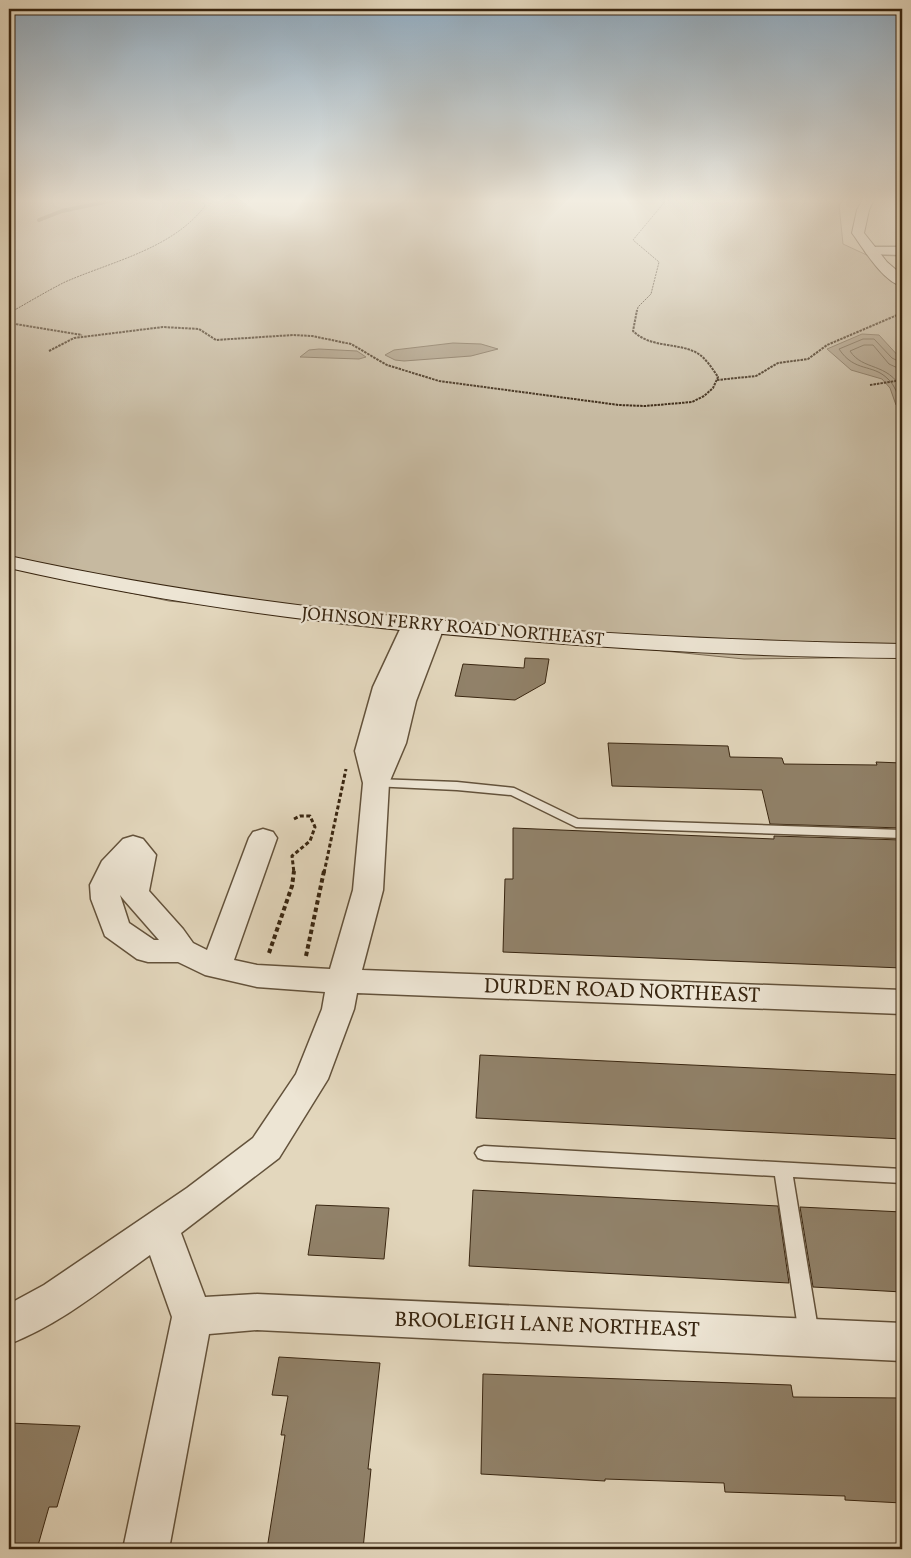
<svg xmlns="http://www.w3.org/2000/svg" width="911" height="1558" font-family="Vollkorn,serif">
<rect width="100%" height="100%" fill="#e3d7bd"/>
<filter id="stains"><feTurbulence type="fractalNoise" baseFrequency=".004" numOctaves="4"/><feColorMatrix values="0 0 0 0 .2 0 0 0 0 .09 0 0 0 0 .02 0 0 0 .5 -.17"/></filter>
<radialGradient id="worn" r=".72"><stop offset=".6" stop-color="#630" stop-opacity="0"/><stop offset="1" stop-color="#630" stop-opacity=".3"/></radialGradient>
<path fill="#c6b9a0" stroke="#7f6f58" d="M9,199H845L839,205L843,244L871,257L893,279L902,284V657L744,659L704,655L169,601L12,568L9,556Z"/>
<g fill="#a99a82" stroke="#7c6b54">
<path d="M862,334L879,335L902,360V408L896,405L890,388L882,379L851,370L827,349Z"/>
<path d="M453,343L481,344L498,349L471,356L404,361L395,360L385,355L394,350Z"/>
<path d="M319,349L357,351L366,357L359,359L300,357L309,350Z"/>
</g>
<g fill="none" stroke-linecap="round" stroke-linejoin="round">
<g stroke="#706049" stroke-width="1">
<path d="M902,363L892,358L874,339H863L839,349C855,373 872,363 888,379C895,385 897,395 902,403"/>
<path d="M902,370L889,364L873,345H864L850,351C863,371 887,362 902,389"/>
</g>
<path stroke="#7c6b54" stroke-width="4" d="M39,220L62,211L119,199"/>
</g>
<g fill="#91826a" stroke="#382510">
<path d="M525,658L549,659L545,683L515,700L455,696L463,664L524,668Z"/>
<path d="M608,743L728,746L730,757L782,758L784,764L877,765L876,762L902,763V828L770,824L762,790L612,786Z"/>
<path d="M513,828L774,839V836L902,840V968L503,952L505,879H513Z"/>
<path d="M480,1055L902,1075V1139L476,1118Z"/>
<path d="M473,1190L778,1206L789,1283L469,1266Z"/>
<path d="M316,1205L389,1208L384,1259L308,1255Z"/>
<path d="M800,1207L902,1212V1292L813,1287Z"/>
<path d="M279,1357L380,1363L368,1469H371L363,1549H267L285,1435H281L288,1396L272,1395Z"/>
<path d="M483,1374L791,1385L793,1397L902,1398V1503L845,1500V1496L725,1492L724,1483L605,1479V1481L481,1474Z"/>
<path d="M9,1423L80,1426L57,1507H49L37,1549H9Z"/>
</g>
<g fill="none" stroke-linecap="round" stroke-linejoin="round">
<g stroke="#63523b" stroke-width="3">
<g id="lane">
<path d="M376,779L457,782L514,788L578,819L902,830V838L576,827L511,795L457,790L372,786L370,783L372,780Z"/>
<path d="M484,1146L902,1169V1183L793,1177L819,1335L816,1341L809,1344L802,1341L799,1335L775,1176L484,1160L478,1158L475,1153L478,1148Z"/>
</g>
</g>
<g stroke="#63523b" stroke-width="3">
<g id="street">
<path d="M871,247H902V255L867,254L865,251Z"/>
<path d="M413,618L421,620L424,624L433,620L441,622L444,627L416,701L406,743L389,783L383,890L362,970L902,990V1014L357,993L354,1009L328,1079L279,1158L181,1233L205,1297L257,1294L902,1323V1361L257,1330L209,1334L169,1549H123L172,1317L150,1255C105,1287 61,1324 9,1344V1304L44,1285L187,1188L253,1138L296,1074L322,1009L325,992L257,987L205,975L178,962H148L137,959L105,936L91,899L90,885L102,861L123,839L133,836L143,839L156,855L149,891L183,929L193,943L207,950L249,838L253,832L263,829L273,832L277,838L234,960L257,965L330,969L353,890L363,783L355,751L373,687L402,625L405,620ZM120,895L124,900L159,940H154L129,923Z"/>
</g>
</g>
<g stroke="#382510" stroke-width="2">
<g id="secondary">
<path d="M863,199H874L869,210L864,233L887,262L902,275V286C883,282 863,248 852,233L857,210Z"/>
<path d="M9,556C302,620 603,638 902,644V658C773,657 643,651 514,640C344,627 175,606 9,568Z"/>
</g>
</g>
<g stroke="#382510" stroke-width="1" stroke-dasharray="2 1" stroke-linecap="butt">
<path d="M11,312C29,302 47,291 65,282C113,261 172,249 205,206L202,199"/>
<path d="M637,312L638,307L651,294L659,262L633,240L667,199"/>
</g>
<g stroke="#382510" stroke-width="2" stroke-dasharray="2.5 1" stroke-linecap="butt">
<path d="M9,313L14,310"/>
<path d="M9,323L82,335"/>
<path d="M49,351L74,338L163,327L199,329L216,340L293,335L312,336L351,344L387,365L439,381L619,405L645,406L692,402L704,396L713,388L718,377C712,368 704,355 693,351C674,343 649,347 633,331L637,310"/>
<path d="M717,380L756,376L778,363L808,359L827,345L902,313"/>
<path d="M870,385L902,380"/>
</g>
<g stroke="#382510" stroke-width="3" stroke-dasharray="4 2.5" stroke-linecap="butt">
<path d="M294,819L300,816H310L315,827L310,841L292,856L294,873"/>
<path d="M324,873L346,769"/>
</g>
<g stroke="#382510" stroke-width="4" stroke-dasharray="4.5 3" stroke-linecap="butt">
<path d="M269,953L292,886L294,871"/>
<path d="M306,956L324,871"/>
</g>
<use href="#lane" fill="#ede5d4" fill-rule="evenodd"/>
<use href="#street" fill="#ede5d4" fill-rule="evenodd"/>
<use href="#secondary" fill="#ede5d4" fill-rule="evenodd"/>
</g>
<linearGradient id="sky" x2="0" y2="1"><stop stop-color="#8faabf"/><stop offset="0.48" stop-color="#f2ede1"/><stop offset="1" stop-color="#f2ede1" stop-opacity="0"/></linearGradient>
<rect width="911" height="418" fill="url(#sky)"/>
<g text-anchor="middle" stroke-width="4.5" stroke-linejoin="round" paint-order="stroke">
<g font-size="18" fill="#382510" stroke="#ede5d4">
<text transform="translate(453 626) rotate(5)" y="6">JOHNSON FERRY ROAD NORTHEAST</text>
</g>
<g font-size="21" fill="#382510" stroke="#ede5d4">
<text transform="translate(622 990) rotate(2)" y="7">DURDEN ROAD NORTHEAST</text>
<text transform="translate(547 1324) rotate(2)" y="7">BROOLEIGH LANE NORTHEAST</text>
</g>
</g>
<rect width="911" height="1558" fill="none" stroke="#e3d7bd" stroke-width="30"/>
<rect x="10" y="10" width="891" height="1538" fill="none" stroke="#382510" stroke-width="2.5"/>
<rect x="15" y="15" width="881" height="1528" fill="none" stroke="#382510"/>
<rect width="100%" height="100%" filter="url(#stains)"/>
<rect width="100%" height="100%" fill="url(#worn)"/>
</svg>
